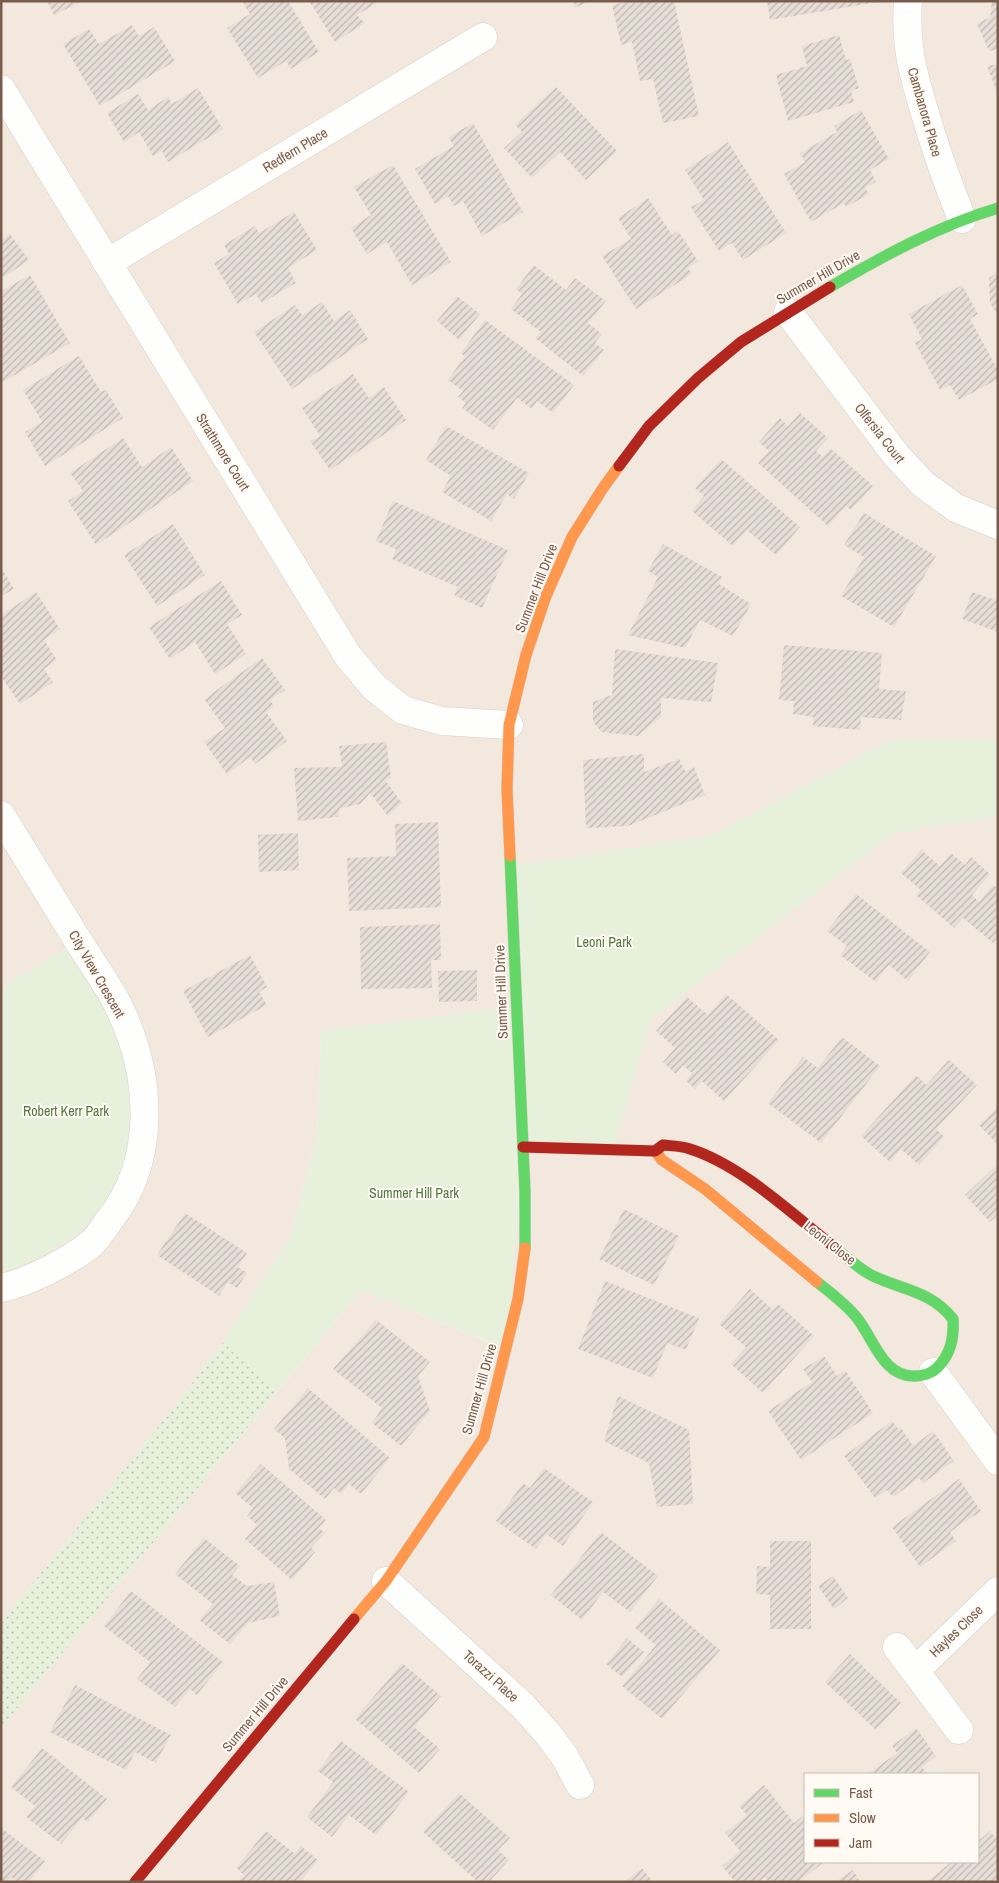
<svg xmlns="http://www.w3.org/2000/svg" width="999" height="1883" font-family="'Archivo Narrow',sans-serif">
<defs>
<pattern id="grass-dots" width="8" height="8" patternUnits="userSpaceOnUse" patternTransform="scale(1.25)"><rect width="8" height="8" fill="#e7f0db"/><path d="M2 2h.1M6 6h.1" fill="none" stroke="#c0c6b4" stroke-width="1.8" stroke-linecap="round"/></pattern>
<pattern id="building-hatch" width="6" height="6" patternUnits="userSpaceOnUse" patternTransform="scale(1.25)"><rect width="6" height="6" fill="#e6ded7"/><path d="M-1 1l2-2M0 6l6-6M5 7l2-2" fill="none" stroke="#bfb7b1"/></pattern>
</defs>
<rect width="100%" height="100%" fill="#f9f5f0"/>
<path fill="#f2e8de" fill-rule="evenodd" d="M1,1H998V1882H1V1728L361,1290L506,1349L321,1031L317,1134L291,1235L223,1342L177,1403L1,1623ZM805,1774H978V1862H805Z"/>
<path fill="url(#grass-dots)" d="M223,1342L276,1393L1,1728V1623L177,1403Z"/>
<g fill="#e7f0db">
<path d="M891,740H998V816L894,833L651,1019L613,1150L523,1147L507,1349L361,1290L276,1393L223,1342L291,1235L317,1134L321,1031L517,1006L511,866L710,836Z"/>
<path d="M68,947L113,1020L125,1055L132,1094L131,1129L124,1165L107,1202L77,1234L41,1257L1,1273V988Z"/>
</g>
<g fill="url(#building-hatch)">
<path d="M47,1H83L54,15Z"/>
<path d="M242,1H288L319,52L291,69L286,61L258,78L227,28L250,14Z"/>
<path d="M309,1H380L357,15L365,23L335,42Z"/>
<path d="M573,1H591V2L575,7Z"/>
<path d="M629,1H674L699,116L663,123L653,79L640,81L632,42L621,45L612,5Z"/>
<path d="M767,1H878V2L770,20Z"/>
<path d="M992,1H998V49L989,51L977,24L990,17Z"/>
<path d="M132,25L139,36L154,27L175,61L100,106L63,44L89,29L99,44Z"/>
<path d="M839,35L846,60L850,59L859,88L851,91L854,102L788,121L776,75L807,66L802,46Z"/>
<path d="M998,64V95L987,66Z"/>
<path d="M556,87L617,151L586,180L560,152L532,178L504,148L522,132L515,125Z"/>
<path d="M198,88L223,129L168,162L162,151L153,156L139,132L124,142L107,113L138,94L148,110L168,97L172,104Z"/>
<path d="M861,110L889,159L870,170L876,182L865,188L869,194L846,207L844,203L811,222L784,174L805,162L800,153L837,132L834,126Z"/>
<path d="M473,123L523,212L482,236L463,201L454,206L448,196L435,204L415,169L454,146L449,137Z"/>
<path d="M728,142L786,233L743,260L732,243L719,251L691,207L704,200L685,170Z"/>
<path d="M393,165L451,262L412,285L387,242L367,254L351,228L371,215L354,187Z"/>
<path d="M648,198L672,235L678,231L698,261L688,268L692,274L636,309L602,256L631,239L618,218Z"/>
<path d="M294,212L317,250L288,268L296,283L262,303L256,294L238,304L214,263L229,254L224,245L255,226L259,233Z"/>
<path d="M10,234L29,260L1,279V240Z"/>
<path d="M534,265L566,290L575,278L606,301L588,323L602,334L595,343L604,350L583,376L535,338L541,332L511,309L522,294L516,289Z"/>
<path d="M998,272V315L990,303L989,278Z"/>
<path d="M30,275L70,343L1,383V291Z"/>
<path d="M962,285L978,314L970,319L998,370V379L959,400L950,385L940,390L915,343L922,339L909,314Z"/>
<path d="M457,296L480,314L459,340L437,321Z"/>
<path d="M322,302L334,321L350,310L368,339L292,389L254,332L295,305L302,315Z"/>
<path d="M485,320L574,385L553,413L537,401L532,409L517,398L493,430L462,408L466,403L458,397L463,391L448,380L465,356L461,353Z"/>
<path d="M79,356L101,392L106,390L123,418L45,466L25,432L42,422L23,390Z"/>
<path d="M353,374L369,398L384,387L406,420L330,470L310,441L320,436L302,408Z"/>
<path d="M800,413L828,438L816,451L823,457L831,449L873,486L851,510L846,506L828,526L758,463L769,451L759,442L780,418L788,426Z"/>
<path d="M446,426L529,473L514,499L507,494L491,521L442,492L451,476L426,460Z"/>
<path d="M123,438L142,467L171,447L193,481L96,545L68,501L83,491L70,473Z"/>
<path d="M721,459L800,527L776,555L747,530L733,546L692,511L704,496L695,488Z"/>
<path d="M393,501L508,550L482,608L454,595L458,587L392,559L396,549L376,541Z"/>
<path d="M864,513L936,556L894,627L841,596L864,557L844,545Z"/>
<path d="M173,524L205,575L157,606L124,555Z"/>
<path d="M663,544L722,577L719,584L751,604L733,636L700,620L685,648L628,635L658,577L648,571Z"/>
<path d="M1,567L14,589L1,596Z"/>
<path d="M221,581L242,615L227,624L246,654L215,674L195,642L170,659L149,627Z"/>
<path d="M36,592L60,629L44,640L57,660L44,669L53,682L20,704L1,676V615Z"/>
<path d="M972,592L998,601V632L962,619Z"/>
<path d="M784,645L882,653L879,689L906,691L901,720L861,717L860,730L813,726V717L793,714L794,701L779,700Z"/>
<path d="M615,649L718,663L711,702L661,698V717L638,736L602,732L593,722V702L612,695Z"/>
<path d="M262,658L285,690L270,700L274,706L266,712L287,741L255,764L250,757L227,774L204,742L225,728L204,699Z"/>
<path d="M386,742L391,778L385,780L402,803L388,816L370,793L361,804L340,808L338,817L298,821L294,768L342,767L339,746Z"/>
<path d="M644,754V772L679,759L685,771L694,767L705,795L628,826L586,828L583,760Z"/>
<path d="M438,822L441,907L349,911L347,858L396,856L395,824Z"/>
<path d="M298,833L299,870L259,872L258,835Z"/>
<path d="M921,850L940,866L951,853L965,865L971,857L990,874L972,895L979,902L993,885L998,889V937L993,943L963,918L954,928L916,895L921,890L901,873Z"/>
<path d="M856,894L930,952L908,981L889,965L876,982L840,955L847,946L827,931Z"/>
<path d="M440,924L441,960H431L432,988L361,989L360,927Z"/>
<path d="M250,955L267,987L259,992L267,1005L208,1037L183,991Z"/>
<path d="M477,970V1001L439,1002L438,971Z"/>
<path d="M726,994L779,1040L724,1101L702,1081L695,1089L686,1081L692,1073L683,1065L676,1074L663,1062L675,1048L656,1031L687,997L708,1015Z"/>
<path d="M842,1037L880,1066L821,1143L768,1103L803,1057L818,1068Z"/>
<path d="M949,1060L977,1085L936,1129L944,1137L919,1165L901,1149L890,1162L861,1136L916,1075L926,1085Z"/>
<path d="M998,1107V1145L979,1125Z"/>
<path d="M998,1164V1215L990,1222L965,1195Z"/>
<path d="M624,1209L679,1236L654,1285L599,1259Z"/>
<path d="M185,1213L247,1253L238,1267L247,1273L237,1288L228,1282L219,1296L157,1255Z"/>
<path d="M605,1281L699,1318L686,1350L667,1343L653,1378L578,1349Z"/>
<path d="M750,1289L773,1310L778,1304L814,1336L763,1393L731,1364L746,1347L719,1324Z"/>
<path d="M376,1320L430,1362L418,1376L430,1411L401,1446L372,1423L382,1408L333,1369Z"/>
<path d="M824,1356L837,1376L845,1370L873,1413L801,1460L768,1411L812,1382L803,1369Z"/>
<path d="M308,1388L390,1458L361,1494L349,1484L341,1494L334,1488L325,1499L289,1469L285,1438L274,1429Z"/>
<path d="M618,1396L689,1430L693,1504L657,1507L649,1463L604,1441Z"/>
<path d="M892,1421L899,1430L901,1428L913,1446L933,1431L954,1461L923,1483L919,1478L893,1497L887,1490L875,1498L844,1456Z"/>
<path d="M261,1464L326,1520L319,1528L325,1533L311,1548L315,1552L292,1580L245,1539L257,1525L247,1516L253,1508L235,1493Z"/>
<path d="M544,1468L593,1502L563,1546L546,1534L536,1549L496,1521L523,1483L530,1488Z"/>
<path d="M959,1479L981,1511L950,1532L956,1541L920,1567L892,1527Z"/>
<path d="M601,1532L658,1576L630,1612L603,1592L582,1620L551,1595Z"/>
<path d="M204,1538L240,1566L232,1575L247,1586L274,1582L280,1616L248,1623L230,1644L199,1620L213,1604L175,1574Z"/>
<path d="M770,1541H811V1629H770V1595L756,1594L757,1566L770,1567Z"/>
<path d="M833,1576L848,1598L834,1609L818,1586Z"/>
<path d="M131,1591L223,1662L197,1695L190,1689L175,1707L137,1679L150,1662L104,1626Z"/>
<path d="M659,1599L720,1650L662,1719L622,1686L656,1645L635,1628Z"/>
<path d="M627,1638L644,1652L622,1677L606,1664Z"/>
<path d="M850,1654L901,1703L876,1730L825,1682Z"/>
<path d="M402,1663L441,1696L414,1727L440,1749L419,1773L355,1719Z"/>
<path d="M75,1685L171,1735L156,1763L135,1752L126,1770L50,1732Z"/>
<path d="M916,1728L936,1756L922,1767L927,1774H868L897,1753L892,1746Z"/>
<path d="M341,1741L409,1792L376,1835L349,1815L332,1837L307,1817L333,1782L318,1771Z"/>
<path d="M42,1748L107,1799L88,1822L82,1818L61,1844L26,1817L35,1806L11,1787Z"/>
<path d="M764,1785L794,1823L805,1814V1862H824L799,1882H768L765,1877L759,1882H735L722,1866L740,1851L725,1833L747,1815L739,1806Z"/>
<path d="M459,1793L510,1838L498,1850L509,1860L489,1882H478L423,1832Z"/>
<path d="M1,1828L45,1861L29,1882H18L11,1877L7,1882H1Z"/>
<path d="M266,1831L295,1854L301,1846L318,1860L300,1882H238L244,1875L236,1868Z"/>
<path d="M990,1831L998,1841V1882H927L951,1862H978V1841Z"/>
<path d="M642,1868L653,1882H624Z"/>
<path d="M853,1870L860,1882H835Z"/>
</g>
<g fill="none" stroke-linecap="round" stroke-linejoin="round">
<g stroke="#d7d1cb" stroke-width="29">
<g id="street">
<path d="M908,1C905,44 912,70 924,110C935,148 947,182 962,219"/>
<path d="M1,89L348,656L374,687L403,710L442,721L509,725"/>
<path d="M107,263L483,37"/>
<path d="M788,312L896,455L923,484L956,508L998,525"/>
<path d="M1,815C25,854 49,893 72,931C87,956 105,980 118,1005C152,1074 158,1160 108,1222C103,1229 98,1237 92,1243C72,1260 27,1283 1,1288"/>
<path d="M933,1372L998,1461"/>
<path d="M386,1581L523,1706L548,1734L565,1757L580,1785"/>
<path d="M897,1647L959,1730"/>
<path d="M915,1671L998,1591"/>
</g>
</g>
<g stroke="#d9d2cb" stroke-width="12">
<g id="fast">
<path d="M830,287C885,255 938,226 998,208"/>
<path d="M510,856L525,1192V1248"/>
<path d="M817,1282C831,1293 846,1304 857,1318C874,1339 883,1378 916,1376C923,1376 932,1373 937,1368C951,1354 954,1338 953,1319C930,1290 901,1290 871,1275C858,1268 845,1256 833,1246"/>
</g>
</g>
<g stroke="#d9d2cb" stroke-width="12">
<g id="slow">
<path d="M510,856L507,789L509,725L526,655L546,596L572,537L603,488L619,466"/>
<path d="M655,1151L662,1160L705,1189L817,1282"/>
<path d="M354,1619L386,1581L484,1437L518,1299L525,1248"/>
</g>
</g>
<g stroke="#d9d2cb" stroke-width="12">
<g id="jam">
<path d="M619,466L649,426L698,378L741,342L830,287"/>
<path d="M523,1147L655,1151L663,1145C672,1146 682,1146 690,1149C741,1165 791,1213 833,1246"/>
<path d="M135,1882L354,1619"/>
</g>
</g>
<use href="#street" stroke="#fefefd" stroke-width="28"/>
<use href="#fast" stroke="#63d668" stroke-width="11"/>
<use href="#slow" stroke="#ff974d" stroke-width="11"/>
<use href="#jam" stroke="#b3261e" stroke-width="11"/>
</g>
<g text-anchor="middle" stroke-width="4" stroke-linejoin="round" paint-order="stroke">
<g font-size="14" fill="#7a5c4d" stroke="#fffaf3">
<text transform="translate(925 112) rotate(74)" y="5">Cambanora Place</text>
<text transform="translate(295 150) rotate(-31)" y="5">Redfern Place</text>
<text transform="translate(818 277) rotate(-30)" y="5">Summer Hill Drive</text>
<text transform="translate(880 433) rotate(52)" y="5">Olfersia Court</text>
<text transform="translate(223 452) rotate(58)" y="5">Strathmore Court</text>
<text transform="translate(536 588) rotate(-69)" y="5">Summer Hill Drive</text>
<text transform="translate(97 974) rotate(60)" y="5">City View Crescent</text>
<text transform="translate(501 992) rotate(-92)" y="5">Summer Hill Drive</text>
<text transform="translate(830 1243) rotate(38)" y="5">Leoni Close</text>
<text transform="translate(479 1389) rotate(-74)" y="5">Summer Hill Drive</text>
<text transform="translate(956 1631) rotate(-44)" y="5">Hayles Close</text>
<text transform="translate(491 1676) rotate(42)" y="5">Torazzi Place</text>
<text transform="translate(255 1714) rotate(-50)" y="5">Summer Hill Drive</text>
</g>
<g font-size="14" fill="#537a41" stroke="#fffaf3">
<text x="604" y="947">Leoni Park</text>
<text x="66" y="1116">Robert Kerr Park</text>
<text x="414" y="1198">Summer Hill Park</text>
</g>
</g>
<rect width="999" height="1883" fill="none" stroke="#7a5c4d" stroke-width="5"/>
<rect x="804" y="1773" width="175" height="90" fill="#fffaf3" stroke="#cabbb1"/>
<rect x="814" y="1789" width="25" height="8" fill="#63d668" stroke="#cabbb1"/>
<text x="849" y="1798" font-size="15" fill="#7a5c4d">Fast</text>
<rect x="814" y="1814" width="25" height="8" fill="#ff974d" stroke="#cabbb1"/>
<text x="849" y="1823" font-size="15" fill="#7a5c4d">Slow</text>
<rect x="814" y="1839" width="25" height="8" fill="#b3261e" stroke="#cabbb1"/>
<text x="849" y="1848" font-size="15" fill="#7a5c4d">Jam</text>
</svg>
